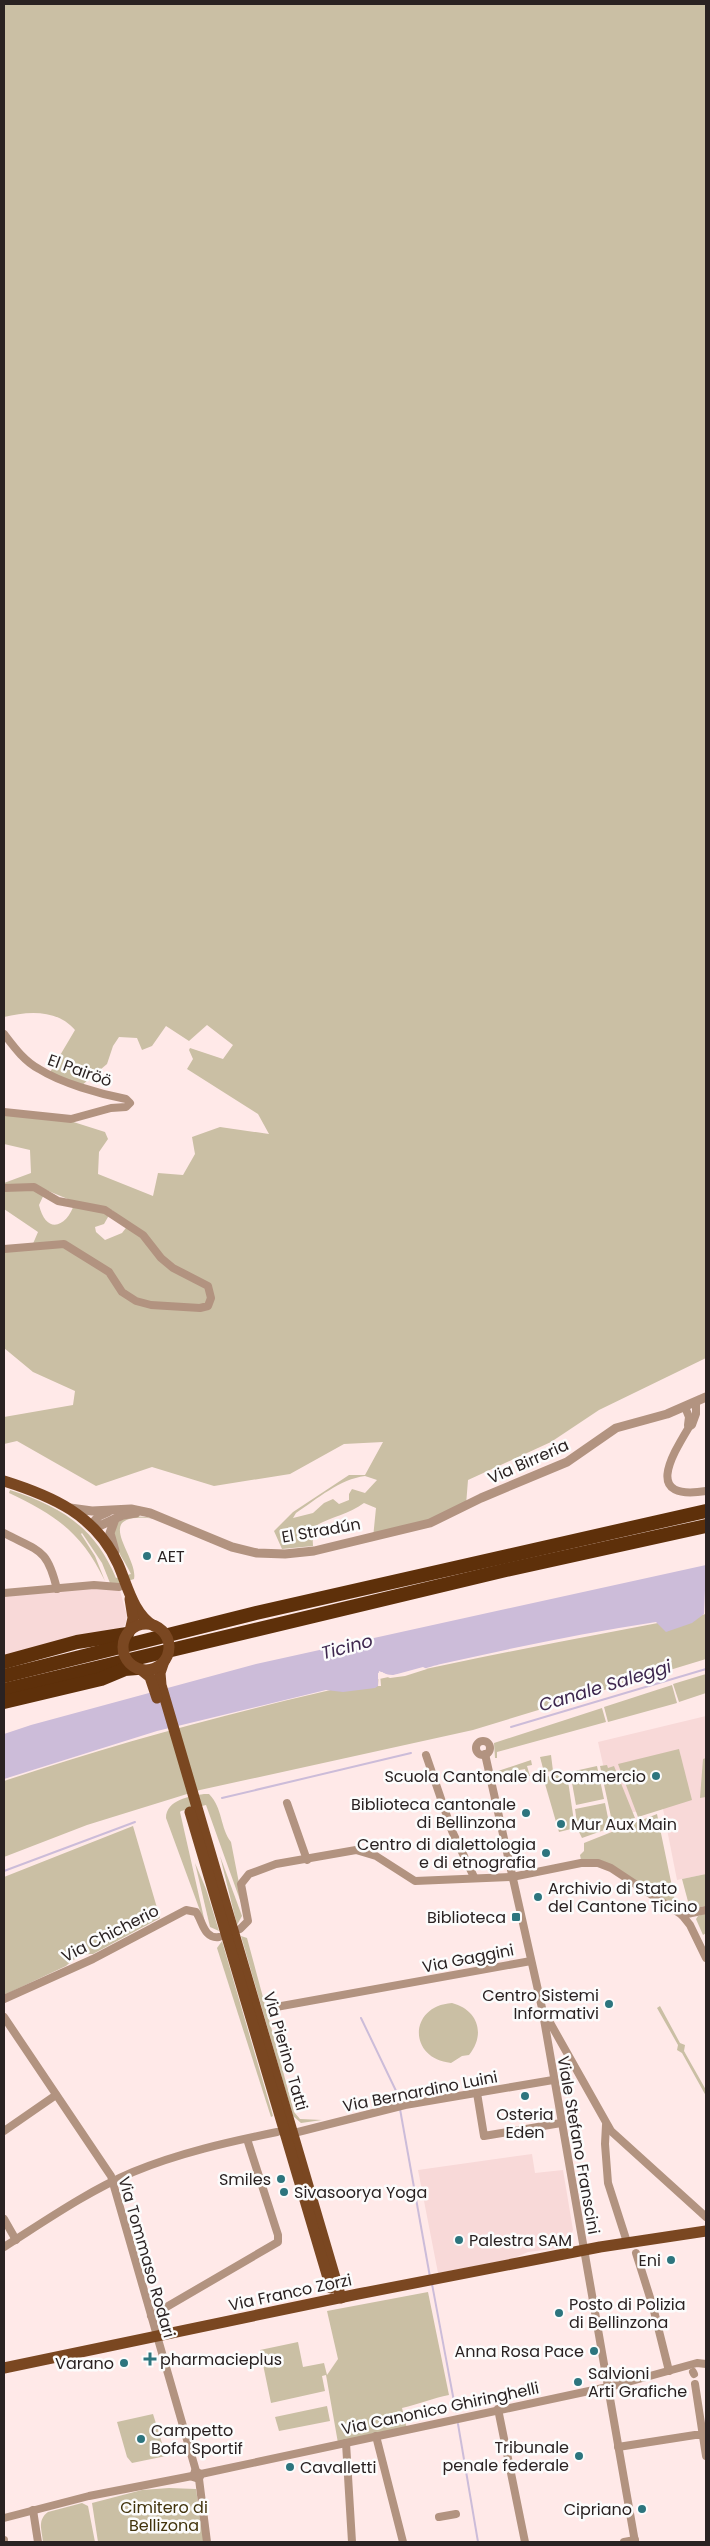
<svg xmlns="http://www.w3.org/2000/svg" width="710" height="2546" font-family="Poppins,sans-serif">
<rect width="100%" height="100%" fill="#ffe9e8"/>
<g fill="#f8d9d8">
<path d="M119,1587L127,1616L125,1625L119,1630L4,1659V1593Z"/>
<path d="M706,1716V1874L677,1880L663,1809L614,1814L598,1742Z"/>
<path d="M532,2154L535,2173L563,2170L573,2230L569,2241L559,2246V2248L528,2252L512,2259L438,2273L418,2170Z"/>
</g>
<g fill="#cabfa4" fill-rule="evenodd">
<path d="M4,4H706V1358L599,1410L551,1442L468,1480L466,1505L433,1521L373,1538L376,1508L364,1503C348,1515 329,1517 312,1528L313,1546L282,1549L274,1531L293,1512L349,1475H365L383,1442L344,1444L290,1474L214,1486L152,1467L96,1486L17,1441L4,1444V1417L73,1405L75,1391L33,1372L4,1348V1249L32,1246L38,1232L4,1209V1183L31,1173L30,1150L4,1144V1113L64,1119L105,1132L108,1139L99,1152L98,1174L153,1196L158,1173L183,1175L195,1154L192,1137L220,1127L269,1134L258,1114L187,1069L193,1059L189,1050L190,1048L223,1059L233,1045L207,1025L189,1041L166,1026L152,1046L142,1050L137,1038L119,1037L113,1046L107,1064L81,1086L49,1074L75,1030C57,1009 28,1011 4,1017ZM46,1190L75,1202C67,1228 46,1235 39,1205ZM112,1210L129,1224L122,1233L105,1240L96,1232L95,1227L104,1224ZM365,1476L377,1480L365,1493L352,1489L349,1494V1500L339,1504L333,1499L324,1503L313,1513L293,1518L296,1513C317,1499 340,1479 365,1476Z"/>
<path d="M10,1490C61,1507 94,1526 116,1578L131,1574C127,1565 114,1546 113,1538C111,1513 140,1515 156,1519C87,1510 139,1556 134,1579L118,1584L110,1583L102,1563L82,1533L81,1534L95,1556L105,1581C81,1532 57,1516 9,1493Z"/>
<path d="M706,1614V1659L473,1730L200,1790L87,1825L4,1857V1781C232,1704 470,1658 706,1614Z"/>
<path d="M706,1674V1693L679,1702L673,1684Z"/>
<path d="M672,1685L677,1703L608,1722L604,1707Z"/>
<path d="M602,1708L606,1722L497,1752V1758H495L494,1743Z"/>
<path d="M679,1749L692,1800L638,1817L618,1764Z"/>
<path d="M551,1755L553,1771L544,1772L540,1757Z"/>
<path d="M706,1758V1797L700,1798L703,1759Z"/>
<path d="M531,1760L532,1765L527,1766L530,1776H527L525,1769L503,1773L498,1771Z"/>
<path d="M607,1765L608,1768L614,1766L635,1818L613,1826L600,1766Z"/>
<path d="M597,1766L604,1799L576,1805L570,1772Z"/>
<path d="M567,1774L575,1828L559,1832L543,1777Z"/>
<path d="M204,1794H209C223,1808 220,1828 231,1842L245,1914L206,1805L181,1811L180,1812L206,1927L166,1818C166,1800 190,1796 204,1794Z"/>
<path d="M605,1803L610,1828L582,1838L578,1830L575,1809Z"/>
<path d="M657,1814L675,1901L673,1905L621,1871L581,1860L580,1855L584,1851V1843Z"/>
<path d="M133,1826L160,1918L93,1954C83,1953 73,1959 66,1966L4,1995V1877Z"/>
<path d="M220,1856L242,1916L237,1925Z"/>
<path d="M195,1863L206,1889L219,1931L210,1927Z"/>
<path d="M706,1874V1906L690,1909L682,1879Z"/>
<path d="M706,1913V1933L703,1935L696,1919L698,1916Z"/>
<path d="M241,1936L247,1938L294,2112L300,2119L322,2120L301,2123L293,2116Z"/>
<path d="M222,1941L273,2116L271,2117L217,1948Z"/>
<path d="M452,2003C478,2010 486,2034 469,2055L462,2056L451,2063C408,2059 408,2006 452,2003Z"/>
<path d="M660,2006L680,2043L685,2045L684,2051L706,2090V2096L682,2053L677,2050L678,2045L657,2008Z"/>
<path d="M428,2292L449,2395C433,2398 419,2404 402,2408L407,2429L338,2443L326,2375L322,2376L325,2391L271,2403L260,2350L298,2342L303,2367L324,2363L327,2375L338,2359L327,2311Z"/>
<path d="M327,2406L330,2421L279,2431L275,2417Z"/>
<path d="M153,2414L166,2456L132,2463L127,2457L117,2422Z"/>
<path d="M169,2488L196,2489L204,2542H98L92,2503L142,2490Z"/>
<path d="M82,2503L88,2506L95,2542H43C42,2530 37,2520 48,2512Z"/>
</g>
<path fill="#ccbcd9" d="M706,1565L704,1614L692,1623L666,1632L656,1622C584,1633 512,1648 441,1664C427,1667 392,1681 382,1672L378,1673V1686L375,1688L343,1692L326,1690L157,1731L4,1779V1734L31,1725L256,1664Z"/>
<path fill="#ffe9e8" d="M423,1667L427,1669L405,1676L390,1678L380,1674L381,1686H378L379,1671L390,1676Z"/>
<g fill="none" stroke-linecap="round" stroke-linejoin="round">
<g stroke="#ccbcd9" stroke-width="2">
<path d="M511,1727L706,1669"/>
<path d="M222,1798L411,1753"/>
<path d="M4,1871L135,1822"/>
<path d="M361,2018L398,2095L399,2105"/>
<path d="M400,2109L430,2277"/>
<path d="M432,2284L456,2412"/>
<path d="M458,2424L478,2542"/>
</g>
<g stroke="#b29380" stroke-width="8">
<path d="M4,1034C14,1047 24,1061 39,1069C61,1083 100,1094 126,1099L130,1103L126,1107L111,1108L71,1119L4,1112"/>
<path d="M4,1188L34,1187L58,1201L105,1210L143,1235L161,1258L173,1268L208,1286L211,1298L208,1306L200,1308L151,1305L136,1301L122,1292L109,1272L64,1244L4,1249"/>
<path d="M696,1402V1414L692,1425L689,1427C671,1457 644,1501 706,1491"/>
<path d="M685,1407L689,1417L688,1425"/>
<path d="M4,1533C40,1552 47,1548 57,1589"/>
<path d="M4,1593L94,1585L119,1587"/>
<circle cx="483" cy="1748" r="7"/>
<path d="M485,1754L542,2008L635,2542"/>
<path d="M426,1755L452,1831L474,1877"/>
<path d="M287,1803L307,1860"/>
<path d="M682,1915L706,1910"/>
<path d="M240,1929L248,1921L241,1884L249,1874L276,1864L356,1850L376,1856L415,1881L512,1877L581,1863H598L611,1868L682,1915L690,1925L706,1958"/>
<path d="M4,1999L93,1959L186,1910L196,1912C203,1922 204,1939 219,1937"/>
<path d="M276,2007L531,1961"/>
<path d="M544,2012L611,2131L706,2217"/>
<path d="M4,2017L111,2176L196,2471"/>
<path d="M477,2093L484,2136L561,2123"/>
<path d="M606,2125L605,2144L608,2183L627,2242"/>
<path d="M4,2131L56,2095"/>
<path d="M294,2133L405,2105L553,2080"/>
<path d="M4,2219L16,2240"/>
<path d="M4,2247C45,2221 88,2191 133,2172C179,2153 228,2142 277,2132"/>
<path d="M636,2253L653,2307L669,2371"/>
<path d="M151,2316L278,2242V2235L247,2139"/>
<path d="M693,2372L694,2374"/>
<path d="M695,2384L706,2456"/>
<path d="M498,2409L525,2542"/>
<path d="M376,2436L403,2542"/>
<path d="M346,2443L352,2542"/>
<path d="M618,2447L695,2435H706"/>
<path d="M201,2474L617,2385L697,2363L706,2364"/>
<path d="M199,2479L193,2477L195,2471L201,2474L199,2479L207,2542"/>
<path d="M33,2510L38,2542"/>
<path d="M439,2517L456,2514"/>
<path d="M4,2518L89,2496L192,2476"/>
<path d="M4,2540V2542"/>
<path d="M624,2542L635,2540"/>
</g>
<g stroke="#b29380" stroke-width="9">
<path d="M70,1508L92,1511L131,1509L150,1513L232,1547L257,1553L285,1554L314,1551L430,1523L481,1498L567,1462L616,1428L667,1414L706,1397"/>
<path d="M91,1525L99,1516L108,1512"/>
<path d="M95,1528L123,1515L136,1513"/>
<path d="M115,1551L110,1533L115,1519"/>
</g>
<g stroke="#7a4721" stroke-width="11">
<path d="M4,1481C52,1496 96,1515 118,1564C127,1584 133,1614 154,1626"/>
<path d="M130,1631L133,1618L130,1599"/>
<path d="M164,1661L160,1673L161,1685L341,2298"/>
<path d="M140,1669L150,1677L157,1698"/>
<path d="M190,1812L331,2288"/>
<path d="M4,2368L358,2294L600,2247L706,2231"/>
</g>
<g stroke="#5e300a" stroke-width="14">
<path d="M4,1662L77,1642L127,1634"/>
<path d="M4,1676L256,1613L706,1511"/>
<path d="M4,1690L506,1570L706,1526"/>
<path d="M4,1702L101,1679L125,1669L137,1668"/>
</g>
<circle stroke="#7a4721" stroke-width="11" cx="146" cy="1647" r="23"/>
</g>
<g fill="#2d757e" stroke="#fcfcfc" stroke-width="2">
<circle cx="147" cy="1556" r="5"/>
<circle cx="656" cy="1776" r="5"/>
<circle cx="526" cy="1813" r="5"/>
<circle cx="561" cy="1824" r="5"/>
<circle cx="546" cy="1853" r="5"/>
<circle cx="538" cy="1897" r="5"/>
<rect x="511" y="1912" width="10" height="10" rx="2.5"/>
<circle cx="609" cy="2004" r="5"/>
<circle cx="525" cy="2096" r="5"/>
<circle cx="281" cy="2179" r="5"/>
<circle cx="284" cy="2192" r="5"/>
<circle cx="459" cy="2240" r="5"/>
<circle cx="671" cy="2260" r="5"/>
<circle cx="559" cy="2313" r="5"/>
<circle cx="594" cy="2351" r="5"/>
<path d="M147.5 2351.5h5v5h5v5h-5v5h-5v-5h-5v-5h5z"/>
<circle cx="124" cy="2363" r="5"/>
<circle cx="578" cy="2382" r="5"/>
<circle cx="141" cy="2439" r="5"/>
<circle cx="579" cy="2456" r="5"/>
<circle cx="290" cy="2467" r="5"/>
<circle cx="642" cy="2509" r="5"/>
</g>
<g text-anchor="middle" stroke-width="5" stroke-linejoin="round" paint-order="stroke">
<g font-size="16" fill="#2a2222" stroke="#fcfcfc">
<text transform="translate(80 1070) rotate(20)" y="6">El Pairöö</text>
<text transform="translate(528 1461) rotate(-24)" y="6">Via Birreria</text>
<text transform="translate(321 1530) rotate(-10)" y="6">El Stradún</text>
<text transform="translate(110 1933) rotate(-27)" y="6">Via Chicherio</text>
<text transform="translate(468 1958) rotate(-11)" y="6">Via Gaggini</text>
<text transform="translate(286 2051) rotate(74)" y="6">Via Pierino Tatti</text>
<text transform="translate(420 2091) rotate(-11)" y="6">Via Bernardino Luini</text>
<text transform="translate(579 2145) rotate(80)" y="6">Viale Stefano Franscini</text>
<text transform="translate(147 2257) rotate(74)" y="6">Via Tommaso Rodari</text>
<text transform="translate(290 2292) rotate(-12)" y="6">Via Franco Zorzi</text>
<text transform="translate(440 2408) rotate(-12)" y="6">Via Canonico Ghiringhelli</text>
</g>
<g font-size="16" fill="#2a2222" stroke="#fcfcfc" text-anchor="end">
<text x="157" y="1562" text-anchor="start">AET</text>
<text x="646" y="1782">Scuola Cantonale di Commercio</text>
<text x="516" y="1810">Biblioteca cantonale<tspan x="516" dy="18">di Bellinzona</tspan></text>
<text x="571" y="1830" text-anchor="start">Mur Aux Main</text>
<text x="536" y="1850">Centro di dialettologia<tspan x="536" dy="18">e di etnografia</tspan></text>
<text x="548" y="1894" text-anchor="start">Archivio di Stato<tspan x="548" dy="18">del Cantone Ticino</tspan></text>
<text x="506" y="1923">Biblioteca</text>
<text x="599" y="2001">Centro Sistemi<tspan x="599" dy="18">Informativi</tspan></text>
<text x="525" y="2120" text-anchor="middle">Osteria<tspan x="525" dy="18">Eden</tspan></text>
<text x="271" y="2185">Smiles</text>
<text x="294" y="2198" text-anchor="start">Sivasoorya Yoga</text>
<text x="469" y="2246" text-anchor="start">Palestra SAM</text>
<text x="661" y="2266">Eni</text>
<text x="569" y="2310" text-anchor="start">Posto di Polizia<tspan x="569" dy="18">di Bellinzona</tspan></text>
<text x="584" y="2357">Anna Rosa Pace</text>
<text x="160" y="2365" text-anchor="start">pharmacieplus</text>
<text x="114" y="2369">Varano</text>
<text x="588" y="2379" text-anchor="start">Salvioni<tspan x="588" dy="18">Arti Grafiche</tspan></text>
<text x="151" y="2436" text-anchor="start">Campetto<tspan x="151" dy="18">Bofa Sportif</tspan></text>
<text x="569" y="2453">Tribunale<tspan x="569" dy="18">penale federale</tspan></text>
<text x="300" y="2473" text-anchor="start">Cavalletti</text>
<text x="632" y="2515">Cipriano</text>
</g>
<g font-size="16" fill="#42340d" stroke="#fcfcfc">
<text x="164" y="2513">Cimitero di<tspan x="164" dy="18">Bellizona</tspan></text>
</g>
<g font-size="18" font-style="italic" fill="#3e274e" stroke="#fcfcfc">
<text transform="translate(347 1647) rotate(-15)" y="6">Ticino</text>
<text transform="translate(605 1686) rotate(-17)" y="6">Canale Saleggi</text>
</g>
</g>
<rect width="710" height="2546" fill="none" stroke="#2a2222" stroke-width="10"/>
</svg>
